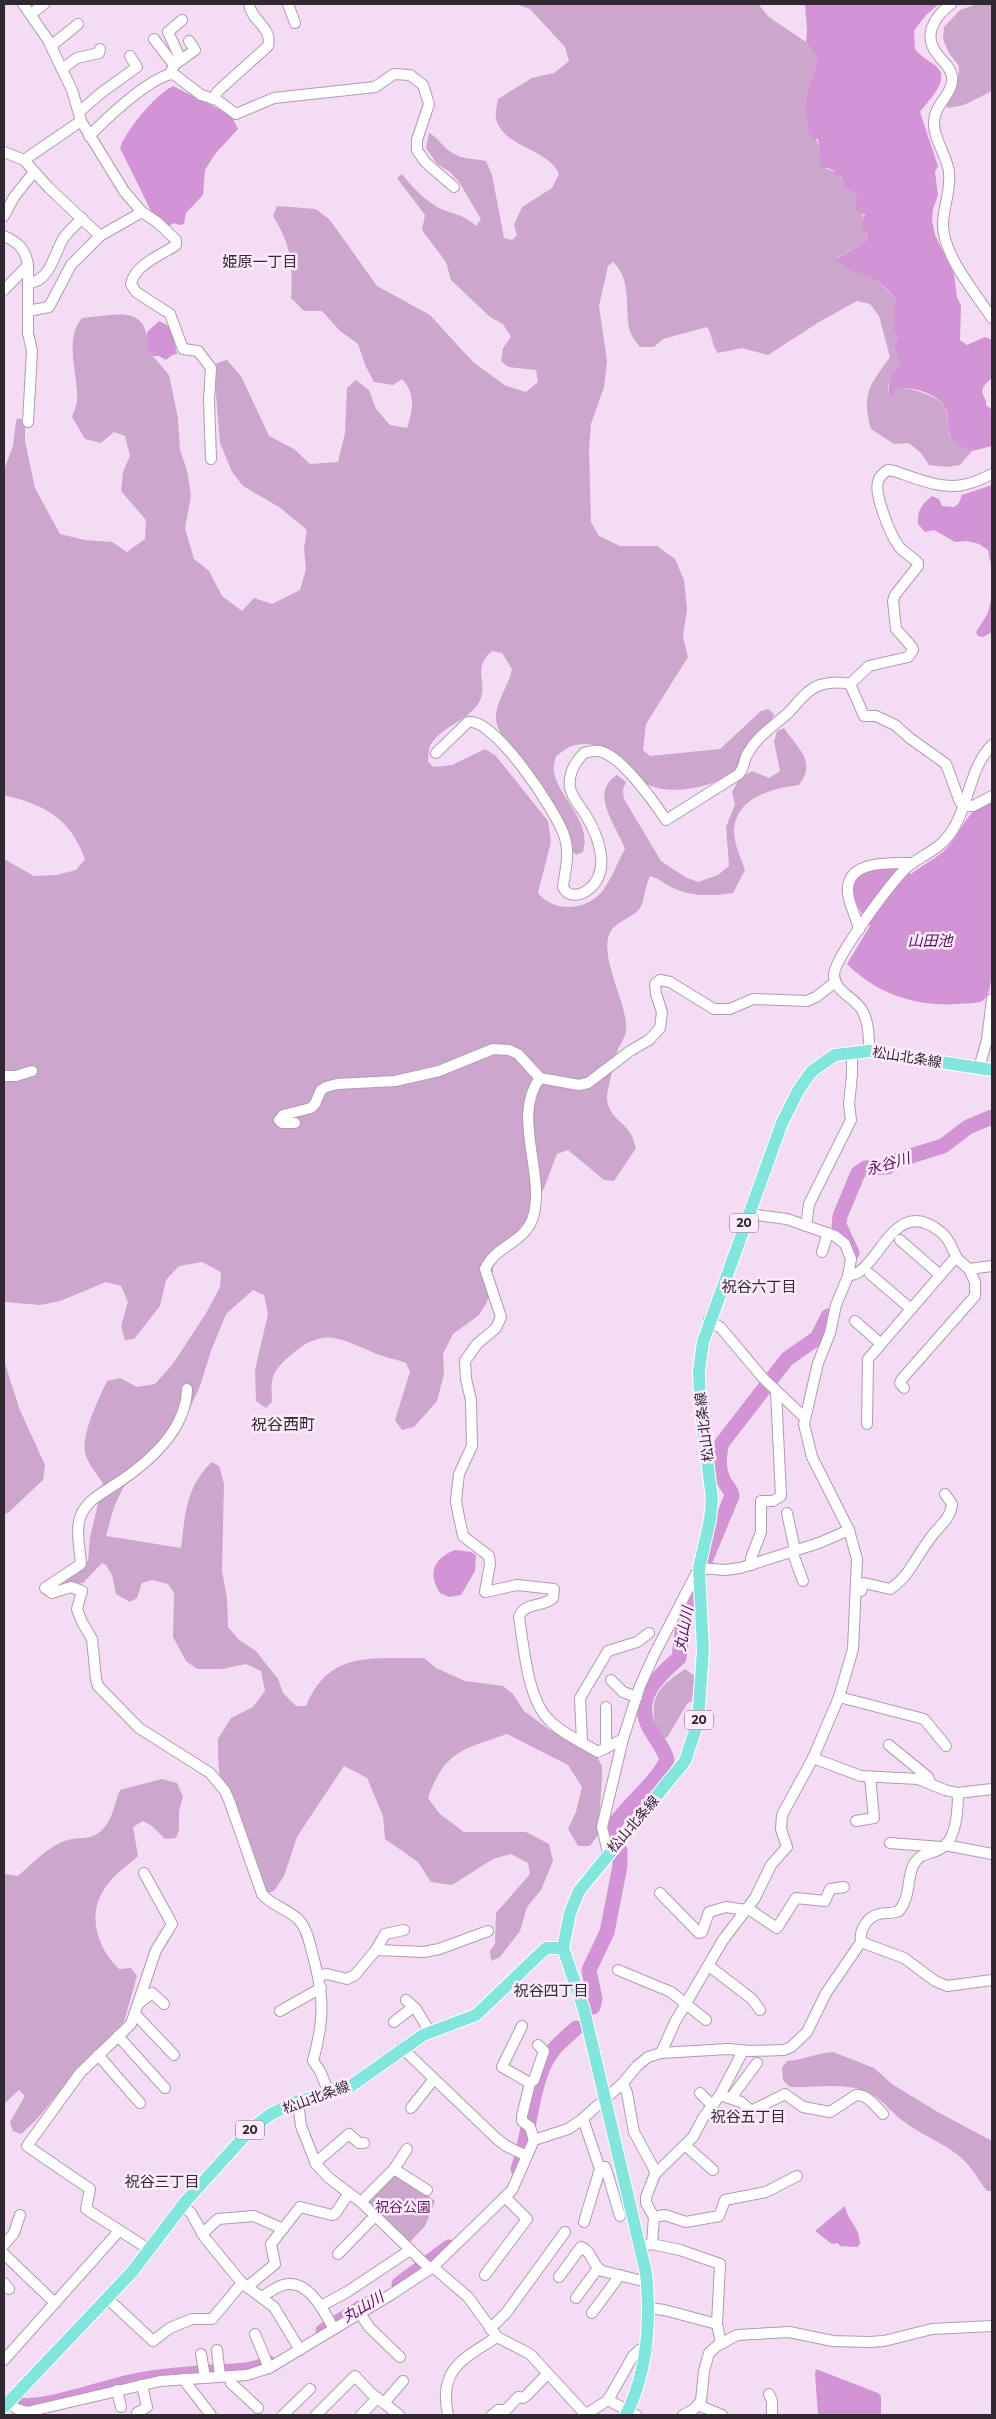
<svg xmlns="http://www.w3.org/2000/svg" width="996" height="2419" font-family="Montserrat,'Noto Sans JP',sans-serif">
<rect width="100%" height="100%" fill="#f4dcf4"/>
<g fill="#cda6ce">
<path d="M516,4H758L769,17L806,42L817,59L806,98L804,112L806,114L807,127C823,144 817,150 826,169C837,171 843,176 845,188L857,195C859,212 870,222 865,242L836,259C845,267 853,269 864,273C873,277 891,292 896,300L893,311L895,320L892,329L897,337L894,349L900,364C893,374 887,380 888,394L892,397L900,388C908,388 915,390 923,393C949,402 947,411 949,436L972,451L960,465L947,467L929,465L921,453L909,443L894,444L871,429C861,394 870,385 890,357L879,316L870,304L857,301L819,322L768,355L742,348L718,353C711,344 713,336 707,327L663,339L654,347H640C637,343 633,338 631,334C623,312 634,282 613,262L608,266L599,306L607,361L604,387L591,424L589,449L591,522L599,536L620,546H657L675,559L684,580L687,609L683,637L688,657L646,724L643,750L650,756L720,749L761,711L768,709L774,714C772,725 755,735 748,746C743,754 740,766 733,772C713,788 664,798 642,781C636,777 632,769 627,764C613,751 596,741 576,745C569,746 562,752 556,756C555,761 553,767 554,772C560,801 592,820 583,852L576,855L570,848C557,823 544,788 528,766C519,755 496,733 496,719C495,702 509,686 512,669L502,653L492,651C472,668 487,681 481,698C473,720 441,725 430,746C428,750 429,757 428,761L433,767L452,765L485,749L496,756L548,821L551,842L538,893C553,912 583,911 600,894C609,885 618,861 625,849C617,826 588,793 617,775L626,782L623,790L624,799L661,861L685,877L698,882L718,875L729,866L726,827L735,804L732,792L739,779L752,771L769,778L780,771L774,742L777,731L784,728C798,749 817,761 799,785C771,789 736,797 734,831C734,844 741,858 745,870L733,893C713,896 690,897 671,887C663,883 659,878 650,876C645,886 644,903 640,908C632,919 614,921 609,935C600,961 629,1006 626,1031C625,1039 619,1045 617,1052C615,1061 606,1094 607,1100C610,1118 623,1121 631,1134C633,1138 634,1143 636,1148L614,1181L604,1180L568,1150L557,1154L544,1188L528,1218L514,1235L499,1246L493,1266V1278L487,1302L479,1315L453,1334L443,1354L444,1374L437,1401L414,1427L402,1430L395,1420L410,1372L406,1363C395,1359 383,1357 372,1352C338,1338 323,1327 291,1355C271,1372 271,1377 272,1402L266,1408L256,1401L255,1370L268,1314L264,1295L253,1290L226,1314L211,1351L200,1386L189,1410L143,1466L123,1488L114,1507L106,1536L181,1548C185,1515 186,1486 212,1462L219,1466L224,1484L222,1571L227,1598L228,1627L238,1639L256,1651L278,1679L283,1693L296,1706H306C329,1650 372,1659 424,1658L436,1668L465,1681L503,1686L513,1694L524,1711L547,1728L596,1755L602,1766V1779L598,1835L590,1846H578L568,1829L576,1812L582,1787L568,1765L507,1734C464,1749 444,1751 428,1798L440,1814L464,1832H526L549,1844L553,1861L541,1890L527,1907L520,1931L500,1957L491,1961L490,1951L495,1944L496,1913L530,1874L528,1863L511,1854L493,1859L452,1885L431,1882L418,1862L385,1839L383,1816L367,1778L344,1766L297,1837L284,1876L274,1891L268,1893L255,1881L221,1790L218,1758V1739L231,1718L253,1707L265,1691L261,1671L246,1664L222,1669H197L186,1661L173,1637L174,1593L168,1584L152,1580L142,1583L137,1598L130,1602L116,1594L112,1575L106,1565L102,1563L83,1583L66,1584L64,1581L88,1561L90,1537L103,1483C97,1475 90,1466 86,1456C79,1438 99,1398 107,1381L120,1378L137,1387L155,1384L172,1365L205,1315L220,1287L221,1272L202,1262L179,1266L166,1280L160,1306L134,1339L125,1340L121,1326L128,1302L121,1286L106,1282L60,1301L40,1305L4,1302V859L34,876L57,875L76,870L85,859C70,818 45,805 4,795V470L13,446L16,420L20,418L25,424V441L35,488L60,534L85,540L112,542L127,552L145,539L146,520L121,491L123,472L130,456L125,436L114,432L101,443L85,439L72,417C73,413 76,407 77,402C79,376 63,340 82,318C113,316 150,302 147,349L169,375L178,418L180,450L187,470L191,496L185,528L194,559L209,571L222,596L242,611L254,598L272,604L300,590L306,569L304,548L307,530L279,507L243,486L232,472L220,443L214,370L217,363L227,360L241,376L269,436L294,449L310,464L338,462L345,433L347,388L356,380L369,390L376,409L390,425L407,428C413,411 416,393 402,379L393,385L374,382L366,367L358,344L340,331L322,311H304L291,298C293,264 291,245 273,216L277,206L316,209L330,220L377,286L430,315L473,362L506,386L526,392L538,382L536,370L508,367L501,361L503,348L511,337L503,324L490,317L451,280L446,262L422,230L425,215L397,178L402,174C411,186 424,199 437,207C452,215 463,213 476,226L481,219L459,182L450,172L437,164L426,148L429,133C439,138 443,148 454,154C462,159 477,159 486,161L492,175L504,238L512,240L517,235L514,225L522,207L552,188L559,174C548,148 504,148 496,119C495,114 497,105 498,99L532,78L554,73L569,61L565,47L530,9Z"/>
<path d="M977,4H992V91L964,105L948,108L946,105L958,79L959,66L949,53L943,39L944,27L960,10Z"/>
<path d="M4,1360L19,1408L45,1465L43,1480L9,1512L4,1515Z"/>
<path d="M685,1669L695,1676L692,1701L687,1704L668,1736L660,1742C648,1702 651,1692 685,1669Z"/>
<path d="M162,1779L177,1783L183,1797L179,1811V1830L176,1838L165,1839L152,1826L143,1821L133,1827L138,1856C128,1865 115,1874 107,1885C86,1912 96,1947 119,1969L131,1968L137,1976L124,2022L78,2069L37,2119L21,2134L13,2131L10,2122L25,2096L19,2090L4,2104V1874L18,1876C32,1864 49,1845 68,1840C82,1836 90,1842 103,1829C114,1817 114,1803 120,1790Z"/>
<path d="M833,2052L874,2068L892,2084L936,2111L992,2141V2191H987C980,2183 976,2174 969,2166C954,2146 919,2135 899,2118C887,2107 876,2093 859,2089C837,2083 813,2088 790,2087L783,2080L782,2068L787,2061C803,2060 817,2053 833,2052Z"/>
<path d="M395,2171L435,2201L425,2226L407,2245L364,2203Z"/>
</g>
<g fill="#d394d5">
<path d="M805,4H939L926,15L914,31L915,49C921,57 930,61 937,67C951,81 927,101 920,112L938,166L935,172L938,195L933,209L932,220L935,235L954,274L957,297L961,306L960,340L967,345L985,337L992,340V378C981,388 980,389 986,401V405L992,410V446L972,451C966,449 953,442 950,436C947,430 949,420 947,413C943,395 916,387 900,388L892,397L888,394L890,378L900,364L894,349L897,337L892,329L895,320L893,311L896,300C881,276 856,275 835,260L865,242L867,234L861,227L865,215L856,210L857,195L845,188L841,176H837L833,170L820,166L821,159L818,139H812L807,127L806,114L804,112L806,98L817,59L806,42L807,30Z"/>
<path d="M173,86L221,110L233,119L238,129L215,154L205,170L203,195L186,213L184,224L179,225L174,223L169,226L151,211L120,148C126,130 156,94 173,86Z"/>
<path d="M159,321L171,327L177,354L172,355L166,360L159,356H153L147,349V332Z"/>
<path d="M992,485V571L988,550L979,544L967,541L955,542L934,530L925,532L918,524C917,510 922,504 932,496L939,499L942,506L954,507L959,503L962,495Z"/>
<path d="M992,595V632L983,637L978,636L976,632L988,613Z"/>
<path d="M992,799V969C991,978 991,996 982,1001C976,1004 965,1003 959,1004C916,1007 877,994 847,964L870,926C864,916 852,902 853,890C853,871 886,863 901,868C904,869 908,872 911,874C921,866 933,860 943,852C961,835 967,807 992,799Z"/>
<path d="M455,1550L471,1552L476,1555L475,1571L461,1595L449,1597L440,1593C427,1573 434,1558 455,1550Z"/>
<path d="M845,2206C848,2223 860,2226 860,2244L857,2247L840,2246L838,2243L832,2244L815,2231Z"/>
<path d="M816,2369L878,2393L881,2396V2415H818L815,2373Z"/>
</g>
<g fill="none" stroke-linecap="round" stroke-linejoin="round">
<g stroke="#d394d5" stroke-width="15">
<path d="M852,1253L839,1225L840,1216L858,1173L865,1168L887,1167L901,1159L943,1146L968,1127L992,1117"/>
<path d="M593,2007L595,1999L589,1970L607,1932L620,1866V1851L611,1829C627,1804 654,1786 667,1760C664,1748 656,1740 650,1729C633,1699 658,1676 679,1658L685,1609L732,1496C731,1488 725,1485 723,1479C718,1468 719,1454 722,1443L787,1359L817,1338L828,1316"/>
<path d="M518,2169C530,2135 531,2081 551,2053C557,2044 568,2036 576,2028"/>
<path d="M399,2284L449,2247"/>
<path d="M323,2331L367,2304"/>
<path d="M17,2404C37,2412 105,2387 129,2382C156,2376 184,2374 212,2372C231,2371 251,2372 269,2363"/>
</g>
<g stroke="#b19bb2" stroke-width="12">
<g id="minor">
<path d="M23,4L48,40L57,59L72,90L81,121L124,191L142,212L157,222L176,240V245C162,255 135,264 131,284L136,292L170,314L183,349L198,351L211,368L209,400L211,459"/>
<path d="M288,4L295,23"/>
<path d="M951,4C934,17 922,36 938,55C943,62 951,67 952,77C954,94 934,104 934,122C933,139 947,155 949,172C951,193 943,206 943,225C943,255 976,294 992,318"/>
<path d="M31,14L44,4"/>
<path d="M154,39L174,65"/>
<path d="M51,46L78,24"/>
<path d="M181,60L168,32L182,20"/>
<path d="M62,69L77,58L99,53L100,49"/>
<path d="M170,74L174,65L195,50L189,41"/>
<path d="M213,99L218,91L268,46C273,27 251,21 249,4"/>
<path d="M79,112L101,93L137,67L130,56"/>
<path d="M89,136C108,117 145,82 170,74L175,75L201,95L217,100L236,114L274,98L375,87L394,74L410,75L423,85L429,104L417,140V150L425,162L454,187"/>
<path d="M4,152L24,160L49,188L100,236L142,212"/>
<path d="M24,160L81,121"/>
<path d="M4,216L14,197L34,172"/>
<path d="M4,236C18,242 26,250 28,265L4,290"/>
<path d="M28,265V333L32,351L28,422"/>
<path d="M28,283C50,282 54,254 63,239C68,231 76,225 82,218"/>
<path d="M28,311L49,307L71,265L100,236"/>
<path d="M850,684L869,666L908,657L913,650L912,647L896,629L893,601L895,595L918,566V563C912,556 903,553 898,545C890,534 874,494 878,482C879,477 883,473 888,470L894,471C915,478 944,491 967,484C975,482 984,478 992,474"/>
<path d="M850,684L864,716H876L895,725L911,739L946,764L960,802L964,806H973L992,796"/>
<path d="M436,753L468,722C494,717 558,813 565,838C570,854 565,871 563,887C568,898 580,896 589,889C612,870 598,835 585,814C580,806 572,798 570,788C568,774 575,762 584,753C589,752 594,750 599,751C621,755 654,802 666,820L739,774C745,767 743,760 748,753C758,735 774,726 788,713C798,703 806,690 820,685C830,682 841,682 850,684"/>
<path d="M859,930C857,918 849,905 848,893C845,860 889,863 912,863"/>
<path d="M869,1051C869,1036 869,1023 862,1010C854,997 835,992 834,975C834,958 891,883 906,868C917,858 932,853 943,842C970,815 966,771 992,745"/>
<path d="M979,1068L987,1040L992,999"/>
<path d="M4,1076H16L32,1071"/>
<path d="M540,1078C511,1116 546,1174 533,1217C526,1242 495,1246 485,1269L501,1317L496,1328L477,1344L465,1361L466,1379L471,1400L472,1446L459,1474L457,1491L456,1502L463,1536L489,1556L490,1564L485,1592L517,1585L554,1589L553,1598C542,1608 525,1601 519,1617C524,1647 527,1698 549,1720C561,1733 582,1742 598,1752L623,1739"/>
<path d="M295,1123H282L279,1120L283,1115L311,1108L315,1104L321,1090L326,1087L337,1084L395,1081L439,1071L493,1049L509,1050L518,1054L540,1078L579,1085L588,1083L630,1051L649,1040L660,1028L662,1012L656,994L655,984L660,980L670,982L714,1009H730L753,999L807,1001L816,997L835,982"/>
<path d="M806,1226L809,1204L851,1120L849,1104L852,1075V1052"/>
<path d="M900,1240L940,1275"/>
<path d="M822,1252L828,1233"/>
<path d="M870,1274L911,1309"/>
<path d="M848,1276C851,1275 856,1274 859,1272C883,1255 899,1196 942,1233C950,1240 951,1247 956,1256C958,1261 965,1265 969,1269L992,1266"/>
<path d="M709,1320L721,1328L763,1378L804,1417"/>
<path d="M855,1321L881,1344"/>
<path d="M904,1388L900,1383L902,1379L975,1296V1282L969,1269"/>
<path d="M187,1389C186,1430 148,1463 116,1484C104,1492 87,1500 81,1515C75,1529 80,1549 81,1564L45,1588L52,1593L71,1587L82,1591L77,1609L82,1622L92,1639L96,1679L98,1686L139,1728L210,1773L225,1791L229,1800L262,1894C272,1906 288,1909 299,1920C307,1929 309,1941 312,1952C324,1996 325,2017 313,2061L320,2071L329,2093"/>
<path d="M867,1424L868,1359L956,1257"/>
<path d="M787,1513L795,1550"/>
<path d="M792,1551L803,1581"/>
<path d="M752,1565L751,1558L761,1532V1501H773L781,1496L776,1391"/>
<path d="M856,1589L861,1591L864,1583L890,1589C909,1577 916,1557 929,1540C937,1527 951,1520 952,1504L945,1494"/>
<path d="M611,1680L623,1692L637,1697"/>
<path d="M839,1697L924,1719L946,1746"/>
<path d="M582,1742L580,1698L608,1651L637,1642L649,1633"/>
<path d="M889,1745L928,1777L930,1782"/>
<path d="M606,1748V1707"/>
<path d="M958,1793L992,1789"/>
<path d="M856,1821L874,1818L870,1777"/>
<path d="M890,1843L941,1847"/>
<path d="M945,1845L992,1854"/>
<path d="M608,1853L602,1827L623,1739L640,1686L654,1655L699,1568L725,1570L740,1568L819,1543L849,1530"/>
<path d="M144,1873L172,1924L156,1950L131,2024L80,2073L27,2146L90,2189L86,2209L150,2250"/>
<path d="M660,1893L699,1933L702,1932L709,1912L726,1907L746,1910"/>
<path d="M747,1908L777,1928L796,1898L825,1901L830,1889L844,1887"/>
<path d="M861,1942L904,1958L935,1981L947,1986L992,1980"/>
<path d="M376,1950L385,1934L404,1930"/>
<path d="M709,1966L752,1999L760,2010"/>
<path d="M618,1970L671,1992L706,2020"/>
<path d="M318,1976L327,1974L347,1979L355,1975L376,1950L424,1952L439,1949L488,1931"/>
<path d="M406,2000L416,2009L430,2032"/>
<path d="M138,2004L152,1993L164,2004"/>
<path d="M280,2011L321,1988"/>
<path d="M135,2014L174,2055"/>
<path d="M394,2022L413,2007"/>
<path d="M522,2026L502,2067L530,2083"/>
<path d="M118,2036L165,2088"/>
<path d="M402,2048L496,2138L506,2146L527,2156"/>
<path d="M661,2053L675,2022L723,1940L755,1898L771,1865L787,1847L781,1829L782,1815L813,1758L839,1697L853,1649L857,1559L849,1530L812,1457L804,1424L818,1363L830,1333L836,1305L848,1276L851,1259L845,1244L835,1236L787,1219L748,1214"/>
<path d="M98,2055L140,2103"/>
<path d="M623,2083L627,2093L634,2132L653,2167L655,2174L646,2197V2203L654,2217L652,2244L641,2246"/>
<path d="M700,2093L712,2105"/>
<path d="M720,2095L741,2102L751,2111L785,2094L803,2107L830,2112L856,2095C867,2094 875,2106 883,2114"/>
<path d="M731,2098L757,2063"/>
<path d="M298,2101L301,2126L316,2164L329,2178L362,2203L430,2269"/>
<path d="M411,2108L434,2079"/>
<path d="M583,2119L600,2169L584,2222"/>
<path d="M534,2140L530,2127L522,2121V2116L530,2083L534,2080L544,2051L538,2045"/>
<path d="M685,2145L713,2170"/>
<path d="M315,2163L349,2134L359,2143H364"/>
<path d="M600,2167H605L607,2172L620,2216"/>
<path d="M394,2169L427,2190"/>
<path d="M655,2174L693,2137L703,2118L720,2095L743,2051"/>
<path d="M361,2202L394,2169L407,2149"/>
<path d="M182,2205L191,2213L205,2238L242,2283L274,2307L300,2350"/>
<path d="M654,2217L665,2215L686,2222L719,2216L725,2200L766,2192L797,2176"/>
<path d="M202,2234L218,2219L254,2216L283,2229"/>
<path d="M652,2244L680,2250L720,2264L717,2324L721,2343"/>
<path d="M4,2245L14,2233L20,2215"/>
<path d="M4,2254L55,2303"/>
<path d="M338,2254L375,2216"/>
<path d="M433,2267L468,2297L497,2337L530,2354L586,2415"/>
<path d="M485,2275L527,2219L505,2197"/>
<path d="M559,2277L581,2247C592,2251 592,2265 602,2271L647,2282"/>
<path d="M4,2283L9,2289"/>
<path d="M247,2287L275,2264L271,2244L300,2207L332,2215L335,2214L349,2193"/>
<path d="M262,2297C268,2293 276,2287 283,2285C309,2278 324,2312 334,2329"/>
<path d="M107,2298L153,2341L170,2328L192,2319H212L242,2283"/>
<path d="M576,2298L598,2268"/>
<path d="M321,2306L347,2292L410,2250"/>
<path d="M649,2308L664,2310L717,2324"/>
<path d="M360,2313L369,2327L400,2357"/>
<path d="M592,2313L620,2275"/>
<path d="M490,2329L506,2313L565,2232"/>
<path d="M255,2334L269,2368"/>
<path d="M217,2350L220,2376"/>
<path d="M201,2354L205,2377"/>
<path d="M4,2360L119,2231"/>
<path d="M230,2376L231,2383L258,2408"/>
<path d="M183,2379L211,2415"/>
<path d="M117,2390L121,2407"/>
<path d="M769,2394L772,2401V2415"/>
<path d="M4,2400L17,2409L27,2412L160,2381L247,2375L269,2368L392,2294L433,2267L512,2190L534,2140L568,2129L580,2121L623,2083L637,2066L648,2057L661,2053L728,2049L750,2051L784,2050L791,2047L807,2032L826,1993L861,1942C859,1930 867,1917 879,1914C886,1912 893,1914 899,1911C912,1894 906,1878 914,1864C921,1852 930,1855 940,1849C957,1841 958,1809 958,1793L945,1790L918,1779L861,1776L813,1758"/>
<path d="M608,2400L636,2415"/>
<path d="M384,2403L403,2381"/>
<path d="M698,2405L722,2415"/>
<path d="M139,2415L137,2413L147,2407L142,2385"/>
<path d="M283,2415L310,2389"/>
<path d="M316,2415L355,2376L371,2393L399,2415"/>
<path d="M361,2415L377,2398"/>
<path d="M448,2415C438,2369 463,2359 497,2337"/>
<path d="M492,2415L498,2410H506L518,2397L523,2398L527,2395L547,2374"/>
<path d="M585,2415L608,2400L633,2356L639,2350L647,2349"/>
<path d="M683,2415L693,2410L701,2401L704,2371L709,2353L717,2346L737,2335L789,2332L833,2341L869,2342L884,2341L932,2329L992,2326"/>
</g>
</g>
<g stroke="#fff" stroke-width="14">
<g id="major">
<path d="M4,2407L132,2272L186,2201L252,2128L271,2114L298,2101L348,2088L423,2035L476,2015L546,1948H563"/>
<path d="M626,2415C648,2371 651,2322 646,2273L584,2010L563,1948L570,1913L579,1891L685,1761L698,1722L703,1650L699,1568L710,1520L712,1499L700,1403L699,1371L703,1342L782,1123L799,1089L812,1071L835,1055L869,1051L992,1070"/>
</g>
</g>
<use href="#minor" stroke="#fff" stroke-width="10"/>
<use href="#major" stroke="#82e6dd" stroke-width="12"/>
</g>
<g text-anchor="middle" stroke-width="5" stroke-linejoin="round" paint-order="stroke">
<g fill="#feebfe" stroke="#6e626e" stroke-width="1">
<rect x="730" y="1213.5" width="28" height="19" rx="4"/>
<rect x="685" y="1710.5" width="28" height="19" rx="4"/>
<rect x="236" y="2120.5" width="28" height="19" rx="4"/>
</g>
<g font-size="12" font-weight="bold" fill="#312831">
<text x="744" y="1227">20</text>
<text x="699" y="1724">20</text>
<text x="250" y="2134">20</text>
</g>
<g font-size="14" fill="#312831" stroke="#feebfe">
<text transform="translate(907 1057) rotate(9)" y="5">松山北条線</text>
<text transform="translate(704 1427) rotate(-97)" y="5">松山北条線</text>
<text transform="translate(633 1824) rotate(-49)" y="5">松山北条線</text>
<text transform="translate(316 2097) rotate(-20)" y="5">松山北条線</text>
</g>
<g font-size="14" fill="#6b2170" stroke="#feebfe">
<text x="403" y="2212">祝谷公園</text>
</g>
<g font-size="15" fill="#312831" stroke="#feebfe">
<text x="260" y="267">姫原一丁目</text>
<text x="759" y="1292">祝谷六丁目</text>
<text x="551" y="1996">祝谷四丁目</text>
<text x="748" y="2122">祝谷五丁目</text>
<text x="162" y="2187">祝谷三丁目</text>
</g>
<g font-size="15" font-style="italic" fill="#590b5e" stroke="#feebfe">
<text x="930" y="946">山田池</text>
<text transform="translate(888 1164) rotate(-16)" y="5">永谷川</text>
<text transform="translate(684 1629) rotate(-80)" y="5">丸山川</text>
<text transform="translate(363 2307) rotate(-31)" y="5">丸山川</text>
</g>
<g font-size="16" fill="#312831" stroke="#feebfe">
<text x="283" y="1430">祝谷西町</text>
</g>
</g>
<rect width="996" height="2419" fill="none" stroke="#312831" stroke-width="10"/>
</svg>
